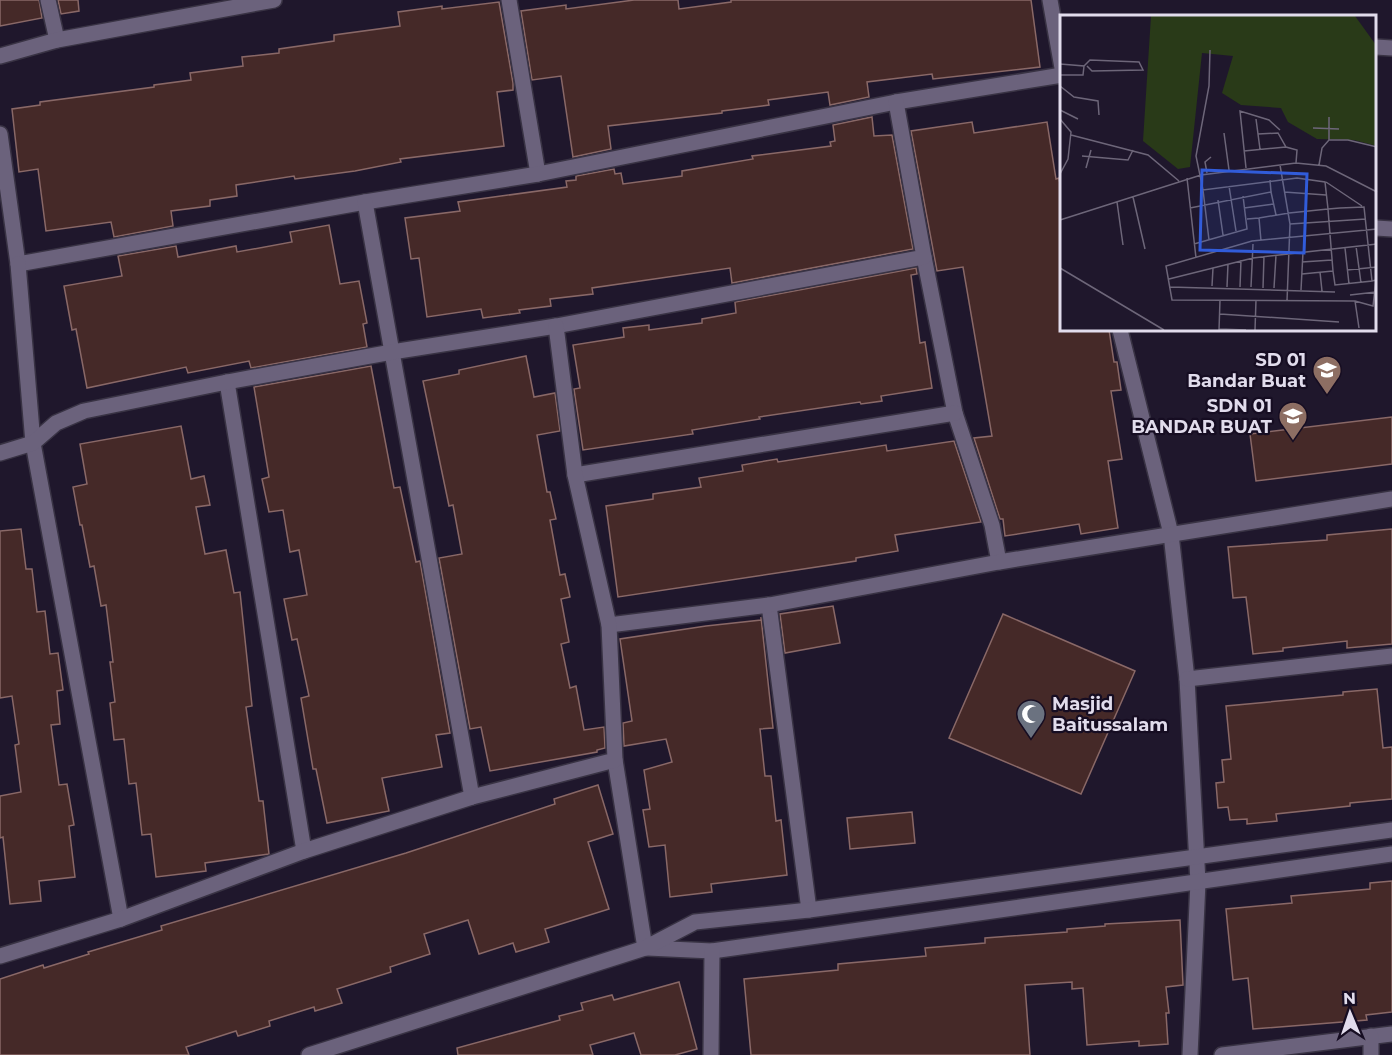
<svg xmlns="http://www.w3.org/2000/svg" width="1392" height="1055" font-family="Montserrat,sans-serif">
<rect width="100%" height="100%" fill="#1f172c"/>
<g fill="#452928" stroke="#896867" stroke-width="1.5">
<path d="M0,0H39L42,18L0,26Z"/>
<path d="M58,0H78L79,11L61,14Z"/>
<path d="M634,0H678L679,9L731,2V0H1031L1040,67L933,79L932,74L867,82L869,97L830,105L828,92L768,100L769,105L722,111V113L608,126L611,149L573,157L561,76L532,80L521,11L566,5V9Z"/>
<path d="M499,2L513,83V90L497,92L504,146L400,159L401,162L355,171L295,179L294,176L236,185L237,196L210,200V206L171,211L173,226L114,237L111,222L46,231L38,169L19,172L12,109L40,105V102L154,87V85L191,80L190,73L243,66L242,57L279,53V49L334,41V35L400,26L398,12L442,6V9Z"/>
<path d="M872,117L874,136L892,135L913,249L732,283L730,268L592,288L593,294L550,299L551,306L519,310L520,313L483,318L481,309L427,317L419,258L411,259L405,218L460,211L458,202L567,187L566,181L576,180V176L614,169L615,174L621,173L623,184L682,176V171L753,159L752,156L831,146L830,142L835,141L833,125Z"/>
<path d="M972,122L974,133L1047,122L1056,179L1059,178L1062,195V330H1109L1114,362H1117L1121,390L1111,391L1122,459L1108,461L1118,528L1081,534L1079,524L1005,536L1003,519H1000L974,438L992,436L963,267L937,271L911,131Z"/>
<path d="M329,225L340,284L359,281L367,323L363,324L367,347L251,368L249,361L188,373L186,367L87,388L76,329L72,330L64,286L122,276L118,256L176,246L178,257L236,246L237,252L292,242L290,232Z"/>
<path d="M916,268L917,274L911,275L920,343L925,342L932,388L881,396L882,401L861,404L860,402L759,417L760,419L692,430L693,434L583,450L574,389L580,388L573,345L624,337L623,328L649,325V330L702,323V319L736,313L735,302Z"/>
<path d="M526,356L534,397L555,393L560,431L537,435L547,492H550L556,519L550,520L560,575L565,574L570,597L561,599L569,642L561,644L570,688L576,686L584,730L604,727L605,748L597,750V752L490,771L481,727L470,729L439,558L462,554L453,505L449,506L423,381L459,374V370Z"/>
<path d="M371,366L394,488L400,487L416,562L420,561L450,733L436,735L442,767L382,778L389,811L327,823L316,769H313L301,698L309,696L297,639L292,640L284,599L307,595L299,550L290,552L283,510L269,512L262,479L269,477L254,387Z"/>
<path d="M1392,417V464L1256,481L1250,434Z"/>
<path d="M181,426L191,479L204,476L210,505L196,507L205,554L226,550L234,593L240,592L252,706L246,707L259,801H263L269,854L205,863L206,871L156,877L151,834L142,835L136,783L129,784L124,739L114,740L110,703L115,702L110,662H113L106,605L101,606L94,566L90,567L82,525H80L73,487L87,484L80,444Z"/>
<path d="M954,441L981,522L895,535L898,551L856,558V561L618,597L606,506L653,499V494L701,487L699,478L743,471L742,465L777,459L778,462L886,445L887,451Z"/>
<path d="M21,529L26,569H32L37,612L45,611L50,654L58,653L63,690L57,691L60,724L51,725L59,785L67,784L74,825L69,826L75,877L39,881L41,901L10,904L3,837L0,838V796L21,792L15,745L19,744L12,696L0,698V531Z"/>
<path d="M1392,529V644L1347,648V641L1283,648V651L1253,654L1246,597L1233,598L1228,547L1327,540V535Z"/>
<path d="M833,606L840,643L785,653L780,614Z"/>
<path d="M1003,614L1135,671L1081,794L949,738Z"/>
<path d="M761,617L773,728L760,729L765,776H771L776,821L781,820L787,875L711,884L712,892L670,897L665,845L649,847L643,810L650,809L644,770L672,762L666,739L624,746L623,723L632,721L620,639L706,626L761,620Z"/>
<path d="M1377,689L1383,748L1392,747V799L1350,803V806L1276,814L1277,821L1247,824V819L1230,820L1228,807L1218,808L1216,783L1224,782L1222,760L1231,759L1226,706L1343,695V692Z"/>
<path d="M598,785L613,834L588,842L609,909L545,929L549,942L516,952L513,943L479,954L468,920L424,934L430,954L390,967L391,972L337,989L342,1003L315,1011L314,1007L269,1021L270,1026L238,1036L236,1031L186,1047L189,1055H0V979L43,965L44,968L89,954L88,952L162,930L161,926L406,853L555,804L554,799Z"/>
<path d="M912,812L915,843L850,849L847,818Z"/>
<path d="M1392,881V1012L1366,1015L1367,1020L1253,1029L1248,978L1233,980L1226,909L1292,903L1291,896L1370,889V883Z"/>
<path d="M1180,920L1183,985L1166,987L1169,1013H1166L1168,1044L1139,1046V1041L1087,1045L1083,988L1072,989V982L1025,985L1030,1055H751L744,979L838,970V964L926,956L925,948L985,943V938L1067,932V929L1105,926V924Z"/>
<path d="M679,982L697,1049L675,1055H641L634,1033L590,1045L593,1055H458L457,1048L560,1020L559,1016L583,1010L581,1003L612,995L614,1000Z"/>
</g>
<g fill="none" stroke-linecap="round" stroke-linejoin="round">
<g stroke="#393344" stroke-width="18">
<g id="street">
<path d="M48,0L57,40"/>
<path d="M509,0L538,174"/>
<path d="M1050,0L1062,68"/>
<path d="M1376,47L1392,48"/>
<path d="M0,134L18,264L365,202L538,174L896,102L1062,75"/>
<path d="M365,202L472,797"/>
<path d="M1376,228L1392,229"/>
<path d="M924,257L955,413L992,525L999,562"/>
<path d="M18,264L33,443L121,919"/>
<path d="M1120,330L1171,534L1187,679L1198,882L1190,1055"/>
<path d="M227,382L304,851"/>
<path d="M0,453L33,443L56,423L84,411L227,382L392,352L556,326L924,257L896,102"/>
<path d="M575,475L955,413"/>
<path d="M769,605L809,910"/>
<path d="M609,625L769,605L999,562L1392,499"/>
<path d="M1187,679L1392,656"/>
<path d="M615,760L645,948"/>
<path d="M648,948L712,951L1392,854"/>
<path d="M0,956L121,919L304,851L472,797L615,760L609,625L575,475L556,326"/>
<path d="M309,1055L645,948L695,922L809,910L1392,830"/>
<path d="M711,1055L712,951"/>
<path d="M1222,1055L1392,1034"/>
<path d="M1371,1055V1036"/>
</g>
</g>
<g stroke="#393344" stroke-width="18">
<path id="secondary" d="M0,56L57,40L274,0"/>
</g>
<use href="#street" stroke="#6b627c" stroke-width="15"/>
<use href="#secondary" stroke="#6b627c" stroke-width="15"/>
</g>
<defs>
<g id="school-pin" transform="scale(1.5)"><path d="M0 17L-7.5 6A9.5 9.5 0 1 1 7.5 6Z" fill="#8d6e63" stroke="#160d22"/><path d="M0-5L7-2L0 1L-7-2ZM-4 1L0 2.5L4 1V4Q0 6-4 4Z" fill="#fff"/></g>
<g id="mosque-pin" transform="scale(1.5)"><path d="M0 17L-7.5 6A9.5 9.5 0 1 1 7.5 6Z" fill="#6b7280" stroke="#160d22"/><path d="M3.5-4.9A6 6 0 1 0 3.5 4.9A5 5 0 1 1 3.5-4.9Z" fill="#fff"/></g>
</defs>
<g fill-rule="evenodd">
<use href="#school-pin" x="1327" y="370"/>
<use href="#school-pin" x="1293" y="416"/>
<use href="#mosque-pin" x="1031" y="714"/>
</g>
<g text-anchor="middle" stroke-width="4.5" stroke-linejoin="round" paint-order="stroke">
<g font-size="18" font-weight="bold" fill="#e1dcec" stroke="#160d22" text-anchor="end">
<text x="1306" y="366">SD 01<tspan x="1306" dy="21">Bandar Buat</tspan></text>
<text x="1272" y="412">SDN 01<tspan x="1272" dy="21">BANDAR BUAT</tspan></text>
<text x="1052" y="710" text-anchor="start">Masjid<tspan x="1052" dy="21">Baitussalam</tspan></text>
</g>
</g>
<g transform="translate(1060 15)">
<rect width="316" height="316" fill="#1f172c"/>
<path d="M91,1H295L316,30L317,131L294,125L257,124L228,107L221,93L181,90L162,78L173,41L142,38L130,152L118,154L83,126Z" fill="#293a18"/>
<path fill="none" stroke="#6d6679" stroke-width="1.5" d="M150,35L149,71L136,141L143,175L237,163L265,167L268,194L269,207L273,256L275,270L312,266L304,192L280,193L268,194L229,198L199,203L187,204M0,49L24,51L23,60H0M24,51L30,45L79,47L83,55L32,56L27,51M0,71L14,82L38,86L39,100M0,95L18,104M0,104L11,117L8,144L0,159M196,104L200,134M253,113L279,114M164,118L169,155M198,119L218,118L226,132L237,135L236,148M11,120L88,140L119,166M269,125H288L317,132M184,136L226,132M22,141L68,145L73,135M220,150L230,209L227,286M259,150L262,133L269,125V102M26,153L31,135M186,153L180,96L209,105L220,115M147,158L145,147L151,142M127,163L136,243M266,167L302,191M169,171L176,216M143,175L149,225M211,177L216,200M224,177L266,180M73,182L85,234M158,185L163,220M57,187L63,230M130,193L211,177L210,165M184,193L213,189M199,203L201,226M0,205L141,160L236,148L266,151L317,177M230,209L306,204M134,229L187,214L183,181M296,231L301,268M285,233L289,269M242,247L272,245M0,253L104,315M287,255L317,252M260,257L262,276M242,259L273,256M109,264L193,243L317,229M312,266L316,265L313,291L295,286L112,285L106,251L192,226L317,214M152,271L153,253M110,272L275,277M167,272L168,249M180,272L181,245M191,272L193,229M203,273L204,241M214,273L216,240M241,275L243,237M290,280L316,277M295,286L299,313M160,299L279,307M159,314L186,315M159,315L160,285M195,315L196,285"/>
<path fill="#315cda" fill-opacity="0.15" stroke="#315cda" stroke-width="3" d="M142,155L247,159L244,238L140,235Z"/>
<rect width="316" height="316" fill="none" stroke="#e1dcec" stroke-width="3"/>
</g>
<g transform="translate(1350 1013) rotate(358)" stroke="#160d22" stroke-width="4.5" paint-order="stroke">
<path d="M0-4.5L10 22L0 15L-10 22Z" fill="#e1dcec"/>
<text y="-9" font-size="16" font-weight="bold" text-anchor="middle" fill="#e1dcec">N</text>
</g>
</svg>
